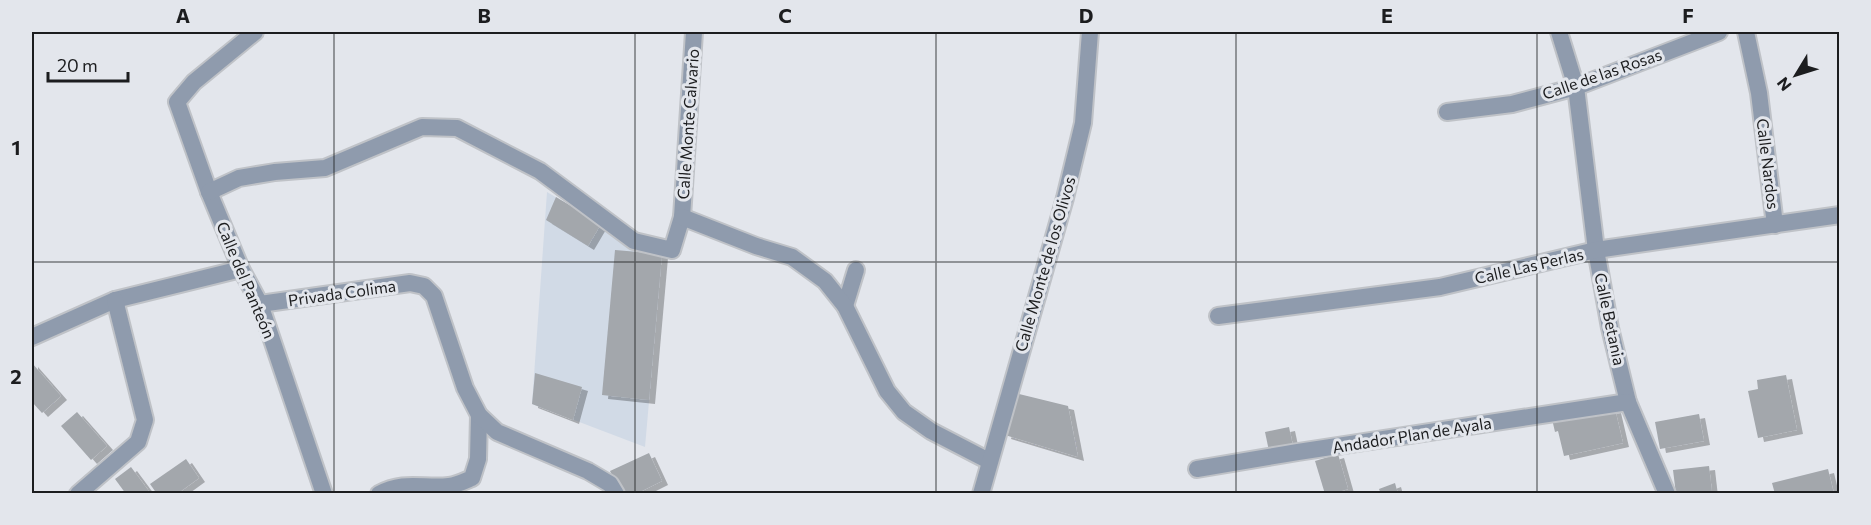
<svg xmlns="http://www.w3.org/2000/svg" width="1871" height="525" font-family="Commissioner,sans-serif">
<defs>
<filter id="shadow"><feDropShadow dx="6" dy="4" stdDeviation="0" flood-color="#0004"/></filter>
</defs>
<rect width="100%" height="100%" fill="#e3e6ec"/>
<path fill="#d1dae6" d="M547,192L601,224L662,254L645,447L532,404Z"/>
<g fill="#a3a7ac" filter="url(#shadow)">
<path d="M556,197L601,224L588,246L546,220Z"/>
<path d="M615,250L662,254L649,400L602,395Z"/>
<path d="M32,363L61,396L42,413L32,402Z"/>
<path d="M535,373L582,387L573,420L532,404Z"/>
<path d="M1786,375L1797,430L1758,438L1748,391L1758,389L1757,380Z"/>
<path d="M1015,393L1068,406L1078,457L1005,435Z"/>
<path d="M1615,409L1623,443L1564,456L1558,431L1555,432L1552,419Z"/>
<path d="M77,412L107,446L91,460L61,426Z"/>
<path d="M1699,414L1704,441L1660,449L1655,422Z"/>
<path d="M1289,427L1293,446L1269,451L1265,432Z"/>
<path d="M649,453L662,481L636,494H621L610,471Z"/>
<path d="M1338,454L1348,489L1332,494H1325L1315,461Z"/>
<path d="M186,459L199,478L177,494H157L150,484Z"/>
<path d="M1709,466L1712,492L1676,494L1673,470Z"/>
<path d="M131,467L151,494H126L115,479Z"/>
<path d="M1828,469L1834,494H1775L1772,483Z"/>
<path d="M1395,483L1398,494H1381L1379,489Z"/>
</g>
<g fill="none" stroke-linecap="round" stroke-linejoin="round">
<g stroke="#bfc2c7" stroke-width="20">
<path id="service" d="M845,306L856,270"/>
</g>
<g stroke="#bfc2c7" stroke-width="20">
<path id="pedestrian" d="M379,494C404,480 424,489 449,486C457,485 465,481 472,478L478,459L479,415"/>
</g>
<g stroke="#bfc2c7" stroke-width="20">
<g id="minor">
<path d="M255,32L194,82L177,102L209,192L241,269L260,304L324,494"/>
<path d="M1559,32L1576,87L1596,250L1610,328L1628,402L1667,494"/>
<path d="M1746,32L1759,93L1775,225"/>
<path d="M1447,112L1512,104L1576,87L1719,32"/>
<path d="M209,192L239,178L275,172L325,168L422,127L457,128L540,171L634,241L672,250L682,217L694,32"/>
<path d="M682,217L756,246L792,257L825,281L845,306L887,391L904,412L931,431L989,461"/>
<path d="M260,304L410,283L424,286L434,296L465,388L479,415L497,432L588,471L610,484L616,494"/>
<path d="M1218,316L1440,287L1596,250L1840,215"/>
<path d="M32,337L115,300L241,269"/>
<path d="M1197,469L1298,452L1628,402"/>
<path d="M78,494L138,442L145,420L115,300"/>
</g>
</g>
<g stroke="#bfc2c7" stroke-width="20">
<path id="tertiary" d="M981,494L1065,198L1083,123L1090,32"/>
</g>
<use href="#service" stroke="#8f9bad" stroke-width="16"/>
<use href="#pedestrian" stroke="#8f9bad" stroke-width="16"/>
<use href="#minor" stroke="#8f9bad" stroke-width="16"/>
<use href="#tertiary" stroke="#8f9bad" stroke-width="16"/>
</g>
<path fill="none" stroke="#1c1d1f" stroke-width="1.5" stroke-opacity="0.55" d="M334,32V494M635,32V494M936,32V494M1236,32V494M1537,32V494M32,262H1840"/>
<g text-anchor="middle" stroke-width="6" stroke-linejoin="round" paint-order="stroke">
<g font-size="16" fill="#1c1d1f" stroke="#e3e6ec">
<text transform="translate(1602 74) rotate(-19)" y="6">Calle de las Rosas</text>
<text transform="translate(688 124) rotate(-86)" y="6">Calle Monte Calvario</text>
<text transform="translate(1768 164) rotate(83)" y="6">Calle Nardos</text>
<text transform="translate(1045 264) rotate(-74)" y="6">Calle Monte de los Olivos</text>
<text transform="translate(1529 266) rotate(-13)" y="6">Calle Las Perlas</text>
<text transform="translate(246 280) rotate(67)" y="6">Calle del Panteón</text>
<text transform="translate(342 293) rotate(-8)" y="6">Privada Colima</text>
<text transform="translate(1610 319) rotate(78)" y="6">Calle Betania</text>
<text transform="translate(1412 435) rotate(-9)" y="6">Andador Plan de Ayala</text>
</g>
</g>
<rect width="1871" height="525" fill="none" stroke="#e3e6ec" stroke-width="66"/>
<g transform="translate(1796 75) rotate(232)" stroke="#e3e6ec" stroke-width="4.5" paint-order="stroke">
<path d="M0-4.5L10 22L0 15L-10 22Z" fill="#1c1d1f"/>
<text y="-9" font-size="16" font-weight="bold" text-anchor="middle" fill="#1c1d1f">N</text>
</g>
<path d="M48 72v9h80v-9" fill="none" stroke="#1c1d1f" stroke-width="3"/>
<text x="57" y="72" font-size="18" fill="#1c1d1f" stroke="#e3e6ec" stroke-width="4.5" paint-order="stroke">20 m</text>
<rect x="33" y="33" width="1805" height="459" fill="none" stroke="#1c1d1f" stroke-width="2"/>
<g font-size="20" text-anchor="middle" font-weight="bold" fill="#1c1d1f">
<text x="183" y="23">A</text>
<text x="484" y="23">B</text>
<text x="785" y="23">C</text>
<text x="1086" y="23">D</text>
<text x="1387" y="23">E</text>
<text x="1688" y="23">F</text>
<text x="16" y="155">1</text>
<text x="16" y="384">2</text>
</g>
</svg>
